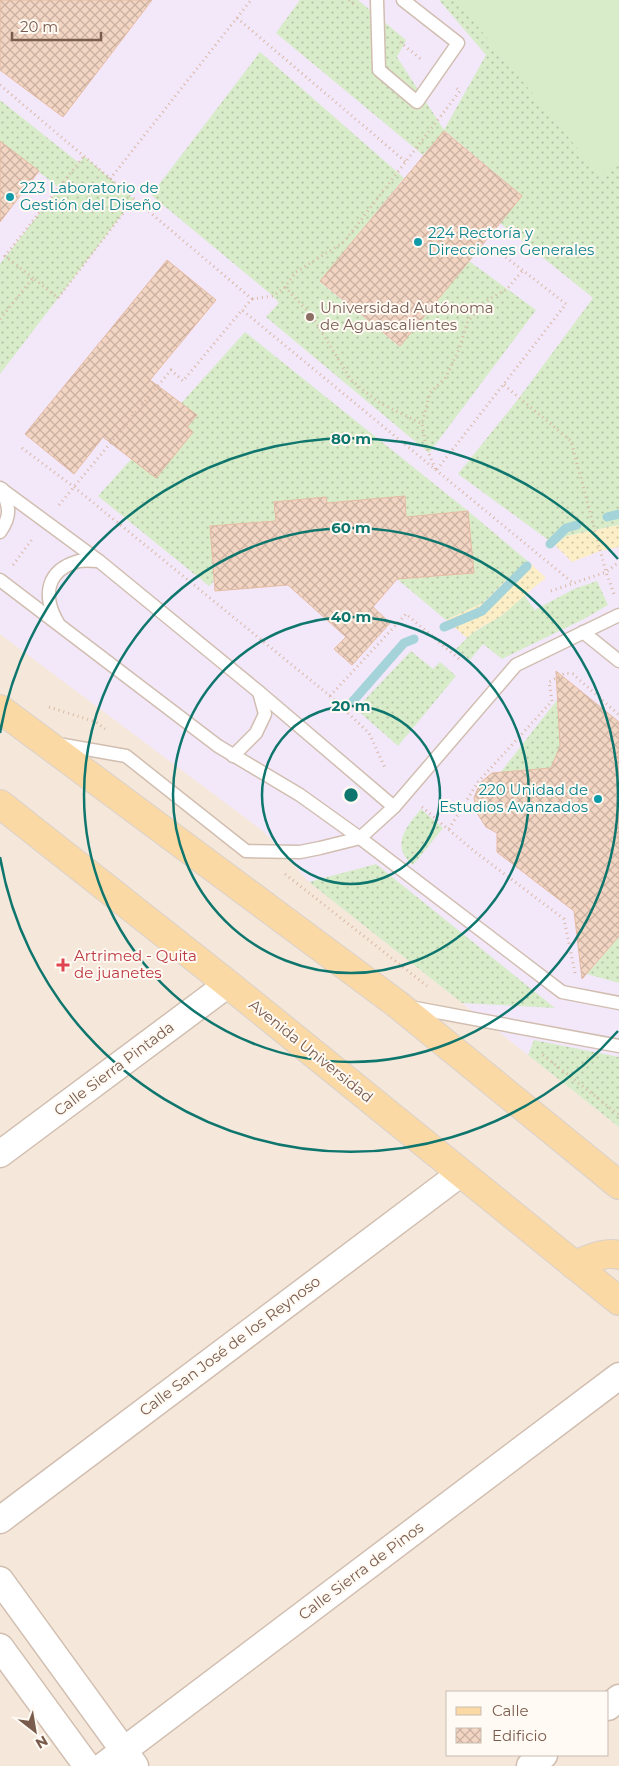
<svg xmlns="http://www.w3.org/2000/svg" width="619" height="1766" font-family="Montserrat,sans-serif">
<defs>
<pattern id="grass-dots" width="8" height="8" patternUnits="userSpaceOnUse" patternTransform="scale(1.25)"><rect width="8" height="8" fill="#d8ecc9"/><path d="M2 2h.1M6 6h.1" fill="none" stroke="#b4c2a5" stroke-width="1.8" stroke-linecap="round"/></pattern>
<pattern id="sand-dots" width="8" height="8" patternUnits="userSpaceOnUse" patternTransform="scale(1.25)"><rect width="8" height="8" fill="#fcefc7"/><path d="M2 2h.1M6 6h.1" fill="none" stroke="#d1c5a4" stroke-width="1.8" stroke-linecap="round"/></pattern>
<pattern id="building-cross-hatch" width="8" height="8" patternUnits="userSpaceOnUse" patternTransform="scale(1.25)"><rect width="8" height="8" fill="#f3d5c3"/><path d="M0 0l8 8M0 8l8-8" fill="none" stroke="#cab0a1"/></pattern>
</defs>
<rect width="100%" height="100%" fill="#fdf6ec"/>
<path fill="#f5e8da" fill-rule="evenodd" d="M0,0H619V1766H0ZM448,1692H608V1755H448Z"/>
<path fill="#f3e8fa" d="M0,0H619V1127L309,882L263,831L0,634Z"/>
<g fill="url(#grass-dots)">
<path d="M300,0H358L406,40L397,57L444,130L486,55L439,0H619V525L567,536L555,545L458,474L519,398L593,298L500,223L522,196L445,131L423,155L276,33Z"/>
<path d="M260,52L404,178L320,282L399,346L469,261L536,310L429,453L266,317L279,303L273,296L151,195Z"/>
<path d="M0,100L79,163L84,156L134,199L0,374V264L59,188L0,141Z"/>
<path d="M245,332L468,511L530,563L506,580L483,603L446,620L397,579L474,573L468,511L406,517L405,497L328,523L326,497L275,502L276,521L210,527L214,581L209,586L98,496Z"/>
<path d="M597,581L608,605L584,619L502,659L483,644L470,660L456,649L471,634L502,615L524,595L535,610L574,589Z"/>
<path d="M411,651L433,669L440,662L456,676L398,746L356,709Z"/>
<path d="M557,700L560,746L551,768L500,773Z"/>
<path d="M421,809L443,828L413,865C390,846 406,827 421,809Z"/>
<path d="M376,864L555,1008L462,1003L309,882Z"/>
<path d="M619,936V983L587,974Z"/>
<path d="M534,1040L619,1057V1127L528,1055Z"/>
</g>
<g fill="url(#sand-dots)">
<path d="M619,525V547L600,551L572,562L555,545L567,536Z"/>
<path d="M530,563L546,578C531,589 518,602 503,614C492,623 477,627 467,638L446,620L483,603L506,580Z"/>
</g>
<path fill="#d8ecc9" d="M456,0H619V160L600,176Z"/>
<g fill="none" stroke-linecap="round" stroke-linejoin="round">
<g stroke="#a5d3da" stroke-width="9">
<path d="M607,517L619,514"/>
<path d="M550,544L566,528L577,525"/>
<path d="M444,627L482,611L527,566"/>
<path d="M353,701L404,643L414,639"/>
</g>
</g>
<g fill="url(#building-cross-hatch)" stroke="#e6bba3">
<path d="M0,0H152L63,117L0,70Z"/>
<path d="M444,131L522,196L400,346L320,281Z"/>
<path d="M0,141L39,171L0,222Z"/>
<path d="M167,260L216,300L150,380L197,415L187,427L193,432L156,478L103,437L74,474L25,434Z"/>
<path d="M405,496L406,517L468,511L474,573L397,579L373,607L390,623L352,665L334,649L346,637L288,585L215,591L210,526L276,521L274,502L326,497L327,503Z"/>
<path d="M556,671L619,722V936L582,979L574,911L497,852V833L486,827L477,813L474,798L480,783L492,773L551,768L560,746Z"/>
</g>
<g fill="none" stroke-linecap="round" stroke-linejoin="round">
<g stroke="#d1beb0" stroke-width="15">
<g id="service">
<path d="M377,0L379,70L417,102L458,43L403,0"/>
<path d="M0,488L99,561L259,692L394,807"/>
<path d="M0,532C12,515 9,507 2,489"/>
<path d="M0,580L218,746L300,795L360,838L562,992L619,1003"/>
<path d="M58,623C42,596 46,570 79,561C86,560 93,561 99,561"/>
<path d="M583,632L619,661"/>
<path d="M58,744L126,756L246,851L300,852L320,848L360,838L394,807L516,665L619,615"/>
<path d="M233,756L256,733L265,714L259,692"/>
<path d="M410,1007L619,1046"/>
</g>
</g>
<g stroke="#d1beb0" stroke-width="29">
<g id="minor">
<path d="M0,1154L228,984"/>
<path d="M0,1520L461,1173"/>
<path d="M0,1580L135,1766"/>
<path d="M0,1647L87,1766"/>
<path d="M608,1707L619,1698"/>
<path d="M103,1766L619,1376"/>
<path d="M530,1766L544,1755"/>
</g>
</g>
<g stroke="#dad1cd" stroke-width="30">
<g id="primary">
<path d="M0,709L397,1004L619,1185"/>
<path d="M0,804L228,984L619,1301"/>
<path d="M574,1265C588,1260 604,1251 619,1255"/>
</g>
</g>
<g stroke="#d9b8a5" stroke-width="3" stroke-dasharray="1 4" stroke-linecap="butt">
<path d="M349,0L356,6"/>
<path d="M237,18L406,162"/>
<path d="M400,42L422,60"/>
<path d="M0,85L252,299L242,310"/>
<path d="M110,179L251,0"/>
<path d="M494,248L566,304L436,471L426,446L422,424L430,393L446,377L459,349L468,321L488,300L507,289L523,270"/>
<path d="M33,278L5,256L84,156"/>
<path d="M285,287L312,316L351,380L378,402L422,424"/>
<path d="M252,299L273,296L285,287L296,272L344,242L460,91L454,86"/>
<path d="M0,319L33,278L58,298L134,199"/>
<path d="M504,385L571,441L606,572L614,594"/>
<path d="M22,448L74,487L330,696L369,733L386,770"/>
<path d="M59,505L171,370L183,381L242,310L573,583"/>
<path d="M13,565L33,538"/>
<path d="M551,591L606,572L619,562"/>
<path d="M330,696L406,614L459,659"/>
<path d="M49,707L96,722L105,729"/>
<path d="M422,807L474,851L564,919L575,973"/>
<path d="M449,829L478,782L552,701L549,682L565,673L573,674L619,715"/>
<path d="M285,874L427,986"/>
<path d="M543,1055L619,1115"/>
</g>
<use href="#service" stroke="#fff" stroke-width="12"/>
<use href="#minor" stroke="#fff" stroke-width="26"/>
<use href="#primary" stroke="#fbd9a5" stroke-width="28"/>
</g>
<g fill="none" stroke="#0f766e" stroke-width="2.5">
<circle cx="351" cy="795" r="89"/>
<circle cx="351" cy="795" r="178"/>
<circle cx="351" cy="795" r="267"/>
<path d="M618 1031A356 356 0 0 1 0 857M0 733A356 356 0 0 1 618 559"/>
</g>
<g fill="#0f9aa8" stroke="#fffaf3" stroke-width="2">
<circle cx="10" cy="197" r="5"/>
<circle cx="418" cy="242" r="5"/>
<circle cx="598" cy="799" r="5"/>
</g>
<circle fill="#8d6e63" stroke="#fffaf3" stroke-width="2" cx="310" cy="317" r="5"/>
<path fill="#e0444e" stroke="#fffaf3" stroke-width="2" d="M60.5 957.5h5v5h5v5h-5v5h-5v-5h-5v-5h5z"/>
<g text-anchor="middle" stroke-width="4" stroke-linejoin="round" paint-order="stroke">
<g font-size="15" fill="#0d838f" stroke="#fffaf3" text-anchor="start">
<text x="20" y="193">223 Laboratorio de<tspan x="20" dy="17">Gestión del Diseño</tspan></text>
<text x="428" y="238">224 Rectoría y<tspan x="428" dy="17">Direcciones Generales</tspan></text>
<text x="588" y="795" text-anchor="end">220 Unidad de<tspan x="588" dy="17">Estudios Avanzados</tspan></text>
</g>
<g font-size="15" fill="#785e54" stroke="#fffaf3" text-anchor="start">
<text x="320" y="313">Universidad Autónoma<tspan x="320" dy="17">de Aguascalientes</tspan></text>
</g>
<g font-size="15" fill="#be3a42" stroke="#fffaf3" text-anchor="start">
<text x="74" y="961">Artrimed - Quita<tspan x="74" dy="17">de juanetes</tspan></text>
</g>
<g font-size="15" fill="#7a5c4d" stroke="#fffaf3">
<text transform="translate(311 1051) rotate(39)" y="5">Avenida Universidad</text>
<text transform="translate(114 1069) rotate(-37)" y="5">Calle Sierra Pintada</text>
<text transform="translate(230 1346) rotate(-37)" y="5">Calle San José de los Reynoso</text>
<text transform="translate(361 1571) rotate(-37)" y="5">Calle Sierra de Pinos</text>
</g>
</g>
<circle cx="351" cy="795" r="8" fill="#0f766e" stroke="#fffaf3" stroke-width="2.5"/>
<g font-size="15" text-anchor="middle" font-weight="bold" fill="#0f766e" stroke="#fffaf3" stroke-width="4" stroke-linejoin="round" paint-order="stroke">
<text x="351" y="444">80 m</text>
<text x="351" y="533">60 m</text>
<text x="351" y="622">40 m</text>
<text x="351" y="711">20 m</text>
</g>
<rect x="446" y="1691" width="162" height="65" fill="#fffaf3" stroke="#cabbb1"/>
<rect x="456" y="1707" width="25" height="8" fill="#fbd9a5" stroke="#cabbb1"/>
<text x="492" y="1716" font-size="15" fill="#7a5c4d">Calle</text>
<rect x="456" y="1728" width="25" height="15" fill="url(#building-cross-hatch)" stroke="#cabbb1"/>
<text x="492" y="1741" font-size="15" fill="#7a5c4d">Edificio</text>
<g transform="translate(35 1731) rotate(149)" stroke="#fffaf3" stroke-width="4" paint-order="stroke">
<path d="M0-4L9 19L0 12L-9 19Z" fill="#7a5c4d"/>
<text y="-8" font-size="14" font-weight="bold" text-anchor="middle" fill="#7a5c4d">N</text>
</g>
<path d="M12 32v8h89v-8" fill="none" stroke="#7a5c4d" stroke-width="2.5"/>
<text x="20" y="32" font-size="15" fill="#7a5c4d" stroke="#fffaf3" stroke-width="4" paint-order="stroke">20 m</text>
</svg>
